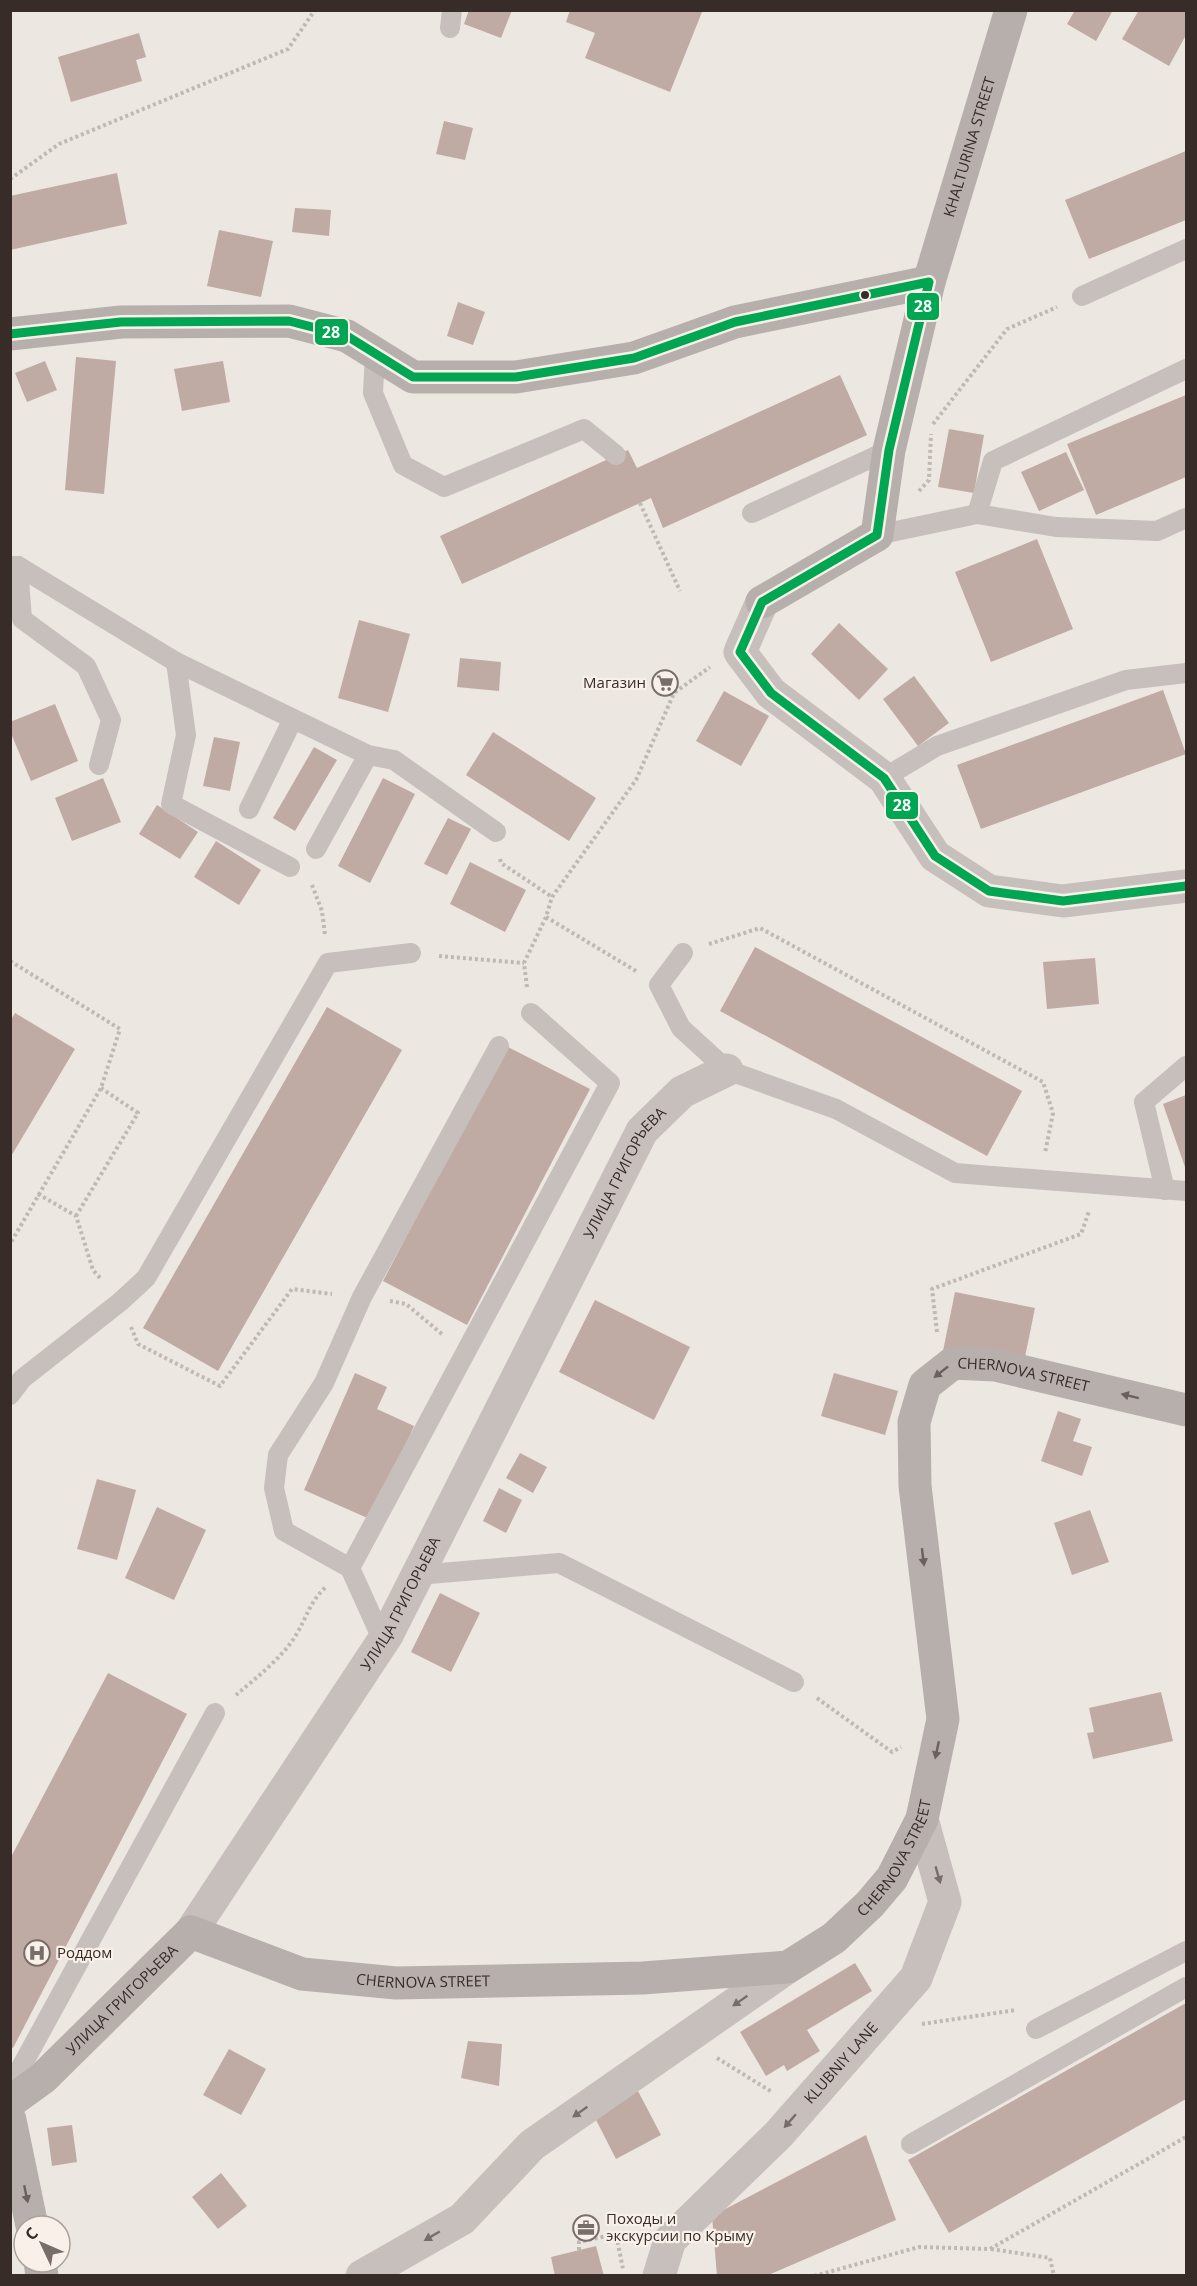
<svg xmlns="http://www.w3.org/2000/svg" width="1197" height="2286" font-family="'Open Sans',sans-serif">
<rect width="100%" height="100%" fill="#ede7e2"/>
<g fill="#c0aaa4">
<path d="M469,10H512L501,38L464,24Z"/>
<path d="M570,10H697L702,12L670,92L585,58L595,33L566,22Z"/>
<path d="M1075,10H1113L1096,41L1067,24Z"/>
<path d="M1139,10H1186V35L1169,66L1122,39Z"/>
<path d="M139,33L146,57L136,60L142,81L71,102L58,57Z"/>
<path d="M444,121L473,128L465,160L436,154Z"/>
<path d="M1186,151V220L1089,259L1065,200Z"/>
<path d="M117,173L127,224L10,250V196Z"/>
<path d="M295,208L331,210L329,236L292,232Z"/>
<path d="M219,230L273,241L261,297L207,286Z"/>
<path d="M458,302L485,312L473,345L447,336Z"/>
<path d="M76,357L116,361L104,494L65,490Z"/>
<path d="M45,361L57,390L27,402L15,373Z"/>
<path d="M223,361L230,402L182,411L174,369Z"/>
<path d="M840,375L867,435L663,528L651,498L462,584L440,536L628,450L637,468Z"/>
<path d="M1186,395V477L1096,515L1067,444Z"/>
<path d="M949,429L984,435L974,493L938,487Z"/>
<path d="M1066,452L1084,490L1039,511L1021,472Z"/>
<path d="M1037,539L1073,629L991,662L955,572Z"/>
<path d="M359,620L410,634L388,712L338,698Z"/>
<path d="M839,623L888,669L859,700L811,654Z"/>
<path d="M460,658L501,662L499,691L457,687Z"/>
<path d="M914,676L949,723L918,746L883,699Z"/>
<path d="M1163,690L1186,754L981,829L957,765Z"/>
<path d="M724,691L769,716L741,766L696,741Z"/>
<path d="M55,704L78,761L31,781L10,731V722Z"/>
<path d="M493,732L596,798L569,841L466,775Z"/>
<path d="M214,737L240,742L230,791L203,786Z"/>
<path d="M314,747L337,760L295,831L273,818Z"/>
<path d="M103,778L121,822L72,841L55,798Z"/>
<path d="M383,778L415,794L370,883L338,866Z"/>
<path d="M157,805L198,832L180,859L139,834Z"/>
<path d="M448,818L471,829L447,875L424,864Z"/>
<path d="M216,841L261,870L239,905L194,877Z"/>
<path d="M470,862L526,890L505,932L450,904Z"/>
<path d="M755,947L1022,1091L987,1156L720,1011Z"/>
<path d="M1095,958L1099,1004L1047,1009L1043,962Z"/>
<path d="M327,1007L402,1050L218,1371L143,1328Z"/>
<path d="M15,1013L75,1049L10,1158V1021Z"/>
<path d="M506,1046L590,1089L467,1325L383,1281Z"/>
<path d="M1186,1095V1170L1163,1104Z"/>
<path d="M955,1292L1035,1308L1023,1367L943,1351Z"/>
<path d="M595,1300L690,1347L654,1420L559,1372Z"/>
<path d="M355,1373L387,1387L377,1409L414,1426L372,1520L304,1490Z"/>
<path d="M834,1373L898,1391L885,1435L821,1416Z"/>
<path d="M1058,1411L1081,1419L1073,1441L1092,1447L1082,1476L1041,1461Z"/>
<path d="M520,1453L547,1467L533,1493L506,1478Z"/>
<path d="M97,1479L136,1490L117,1560L77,1549Z"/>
<path d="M499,1488L522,1500L506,1533L483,1521Z"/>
<path d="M157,1507L206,1530L174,1600L125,1578Z"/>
<path d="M1090,1510L1109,1562L1072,1575L1054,1523Z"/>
<path d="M440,1593L480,1613L451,1672L411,1652Z"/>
<path d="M108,1673L187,1714L13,2048L10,2046V1859Z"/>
<path d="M1161,1692L1173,1741L1093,1759L1087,1733L1094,1732L1089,1708Z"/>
<path d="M855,1963L872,1991L807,2030L820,2051L787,2071L784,2065L766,2076L740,2032Z"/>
<path d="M1186,2003V2099L949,2233L908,2160Z"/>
<path d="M468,2041L502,2044L499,2086L461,2078Z"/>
<path d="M229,2049L266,2069L241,2115L203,2095Z"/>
<path d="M638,2091L661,2135L616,2159L593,2114Z"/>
<path d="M72,2125L77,2162L52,2166L47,2128Z"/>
<path d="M866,2135L896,2220L766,2276H717L712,2216Z"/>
<path d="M221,2173L247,2206L218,2229L192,2197Z"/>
<path d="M596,2246L604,2276H555L551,2257Z"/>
</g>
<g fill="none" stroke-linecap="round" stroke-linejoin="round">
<g stroke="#bfb8b3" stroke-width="4" stroke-dasharray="3 3" stroke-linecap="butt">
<path d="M10,179L59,144L288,49L315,10"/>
<path d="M933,424L1007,329L1057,307"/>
<path d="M919,491L929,480L931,434"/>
<path d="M640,503L680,591"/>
<path d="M500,859L501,863L552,897"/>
<path d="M312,885L322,911L325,935"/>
<path d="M546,917L636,971"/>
<path d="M709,944L760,928L1043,1082L1053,1113L1045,1153"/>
<path d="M439,956L524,963"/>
<path d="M10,961L120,1029L101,1088L10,1244"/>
<path d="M527,987L524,963L546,917L552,897L636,780L674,693L710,667"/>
<path d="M38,1194L76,1216L93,1270L102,1280"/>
<path d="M76,1216L138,1113L101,1088"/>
<path d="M390,1301L406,1304L443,1335"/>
<path d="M131,1327L138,1344L220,1386L292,1289L332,1294"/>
<path d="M937,1332L932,1289L1081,1234L1089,1211"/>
<path d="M236,1695C256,1678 283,1657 296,1635C307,1617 310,1601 326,1587"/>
<path d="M817,1698L892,1752L901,1747"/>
<path d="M922,2024L1016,2010"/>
<path d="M717,2058L772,2092"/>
<path d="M991,2249L1050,2258L1054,2276"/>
<path d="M579,2250V2242L616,2234L623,2269"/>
<path d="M814,2276L919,2247L990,2249L1186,2137"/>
</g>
<g stroke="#c6bfbb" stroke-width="20">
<path d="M450,28L452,10"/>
<path d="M1082,296L1186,249"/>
<path d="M375,354L373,393L403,465L444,487L584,429L616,455"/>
<path d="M752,513L889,450"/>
<path d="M977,514L1056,527L1157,531L1186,518"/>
<path d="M877,535L977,514L993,461L1186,369"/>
<path d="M10,566H18L176,662L368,755L394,760L496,832"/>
<path d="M18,566L22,619L86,666L111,720L99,765"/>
<path d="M176,662L186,735L171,804L290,867"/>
<path d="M884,778L937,746L1126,680L1186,673"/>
<path d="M249,809L293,719"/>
<path d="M316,849L368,755"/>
<path d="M683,953L659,985L681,1028L727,1070L836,1109L955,1173L1186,1191"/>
<path d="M1165,1190L1144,1102L1186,1066"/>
<path d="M10,1395L22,1379L120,1302L146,1278L328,963L411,953"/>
<path d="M350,1568L284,1531L274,1488L278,1455L324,1383L362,1297L499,1046"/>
<path d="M417,1575L559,1563L794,1682"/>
<path d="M383,1641L350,1568L610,1083L531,1013"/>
<path d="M1036,2029L1186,1951"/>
<path d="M10,2090L13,2082L215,1713"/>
<path d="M911,2144L1186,1987"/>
</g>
<g stroke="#c6bfbb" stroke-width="33">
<path d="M762,602L740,652L771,693L884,778L935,856L989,891L1063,901L1186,886"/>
<path id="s1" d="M191,1932L387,1635L642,1131L682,1092L727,1070"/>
<path d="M362,2276L462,2219L532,2145L788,1967"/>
<path id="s2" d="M659,2276L670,2240L778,2135L916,1978L945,1902L922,1819"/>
</g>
<g stroke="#b7afab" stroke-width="33">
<path id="s3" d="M929,282L1011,10"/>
<path d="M10,334L121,322L289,321L347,336L413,377H516L634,358L735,322L929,282L889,450L877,535L762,602"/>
<path id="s4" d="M10,2102L43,2078L191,1932L302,1974L396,1983L643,1978L788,1967L834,1938L870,1904L892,1878L922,1819L943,1719L915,1486L914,1422L925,1385L953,1363L995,1365L1186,1410"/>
<path d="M10,2120L32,2226"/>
<path d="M40,2262L42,2276"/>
</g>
<g stroke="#f9f1e9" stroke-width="14">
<path id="bus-1" d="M10,334L121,322L289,321L347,336L413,377H516L634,358L735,322L929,282L889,450L877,535L762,602L740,652L771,693L884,778L935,856L989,891L1063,901L1186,886"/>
</g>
<use href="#bus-1" stroke="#00a651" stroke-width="9"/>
</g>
<defs><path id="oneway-solid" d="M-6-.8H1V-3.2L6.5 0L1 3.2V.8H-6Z" transform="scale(1.5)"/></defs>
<g fill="#6a605c">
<use href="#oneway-solid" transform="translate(941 1372) rotate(142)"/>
<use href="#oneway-solid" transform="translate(1130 1396) rotate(-166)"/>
<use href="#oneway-solid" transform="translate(923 1557) rotate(83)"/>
<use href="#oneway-solid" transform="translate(937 1750) rotate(102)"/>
<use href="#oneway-solid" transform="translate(26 2194) rotate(78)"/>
</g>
<g fill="#776e6a">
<use href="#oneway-solid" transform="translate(938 1875) rotate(74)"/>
<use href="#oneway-solid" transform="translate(740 2001) rotate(145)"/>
<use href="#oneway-solid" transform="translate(580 2112) rotate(145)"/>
<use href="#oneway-solid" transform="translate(790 2121) rotate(131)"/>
<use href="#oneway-solid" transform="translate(432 2236) rotate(150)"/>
</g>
<defs>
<g id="supermarket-ring" transform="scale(1.35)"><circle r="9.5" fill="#f9f1e9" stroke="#776d69" stroke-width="1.5"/><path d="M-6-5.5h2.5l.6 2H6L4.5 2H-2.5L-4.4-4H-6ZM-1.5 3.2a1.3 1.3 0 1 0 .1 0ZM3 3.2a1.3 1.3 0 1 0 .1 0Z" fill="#776d69"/></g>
<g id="hospital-ring" transform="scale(1.35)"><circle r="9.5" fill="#f9f1e9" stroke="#776d69" stroke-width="1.5"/><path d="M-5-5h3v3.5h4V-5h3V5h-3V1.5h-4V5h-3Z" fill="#776d69"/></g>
<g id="office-ring" transform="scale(1.35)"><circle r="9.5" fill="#f9f1e9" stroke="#776d69" stroke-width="1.5"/><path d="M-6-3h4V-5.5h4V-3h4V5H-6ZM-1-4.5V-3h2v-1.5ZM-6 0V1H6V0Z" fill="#776d69"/></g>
</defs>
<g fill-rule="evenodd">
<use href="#supermarket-ring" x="665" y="683"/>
<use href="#hospital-ring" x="37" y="1953"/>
<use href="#office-ring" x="586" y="2228"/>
</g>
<circle fill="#372c28" stroke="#f9f1e9" stroke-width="2" cx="865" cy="295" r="5"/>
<g text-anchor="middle" stroke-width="4.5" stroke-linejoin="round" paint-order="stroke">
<g font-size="15" fill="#372c28" stroke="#f9f1e9">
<text dy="5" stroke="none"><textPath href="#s3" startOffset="141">KHALTURINA STREET</textPath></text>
<text dy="5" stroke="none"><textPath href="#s1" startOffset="876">УЛИЦА ГРИГОРЬЕВА</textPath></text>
<text dy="5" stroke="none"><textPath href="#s4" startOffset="1605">CHERNOVA STREET</textPath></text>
<text dy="5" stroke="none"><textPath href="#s1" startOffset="390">УЛИЦА ГРИГОРЬЕВА</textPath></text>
<text dy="5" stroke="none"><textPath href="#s4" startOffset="1011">CHERNOVA STREET</textPath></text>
<text dy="5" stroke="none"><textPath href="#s4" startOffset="489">CHERNOVA STREET</textPath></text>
<text dy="5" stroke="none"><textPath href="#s4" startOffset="152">УЛИЦА ГРИГОРЬЕВА</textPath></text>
<text dy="5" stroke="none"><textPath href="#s2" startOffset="284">KLUBNIY LANE</textPath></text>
</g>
<g font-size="15" fill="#372c28" stroke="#f9f1e9" text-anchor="start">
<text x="646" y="688" text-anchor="end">Магазин</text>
<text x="57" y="1958">Роддом</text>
<text x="606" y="2224">Походы и<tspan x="606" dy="17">экскурсии по Крыму</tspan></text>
</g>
</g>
<g stroke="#f9f1e9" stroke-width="2">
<rect x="906" y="292" width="34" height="29" rx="6" fill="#00a651"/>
<rect x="314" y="318" width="35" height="28" rx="6" fill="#00a651"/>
<rect x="885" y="791" width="34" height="29" rx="6" fill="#00a651"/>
</g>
<g font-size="16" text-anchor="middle" font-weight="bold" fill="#fff">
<text x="923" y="312">28</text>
<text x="331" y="338">28</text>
<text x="902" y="811">28</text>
</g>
<rect width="1197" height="2286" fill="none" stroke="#372c28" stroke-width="24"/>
<g transform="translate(42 2244) rotate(314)"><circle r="28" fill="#f9f1e9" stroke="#aba29c" stroke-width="1.5"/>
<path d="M0-4.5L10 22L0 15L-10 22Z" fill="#776d69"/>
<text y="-9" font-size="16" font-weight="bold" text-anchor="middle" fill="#372c28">С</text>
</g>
</svg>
